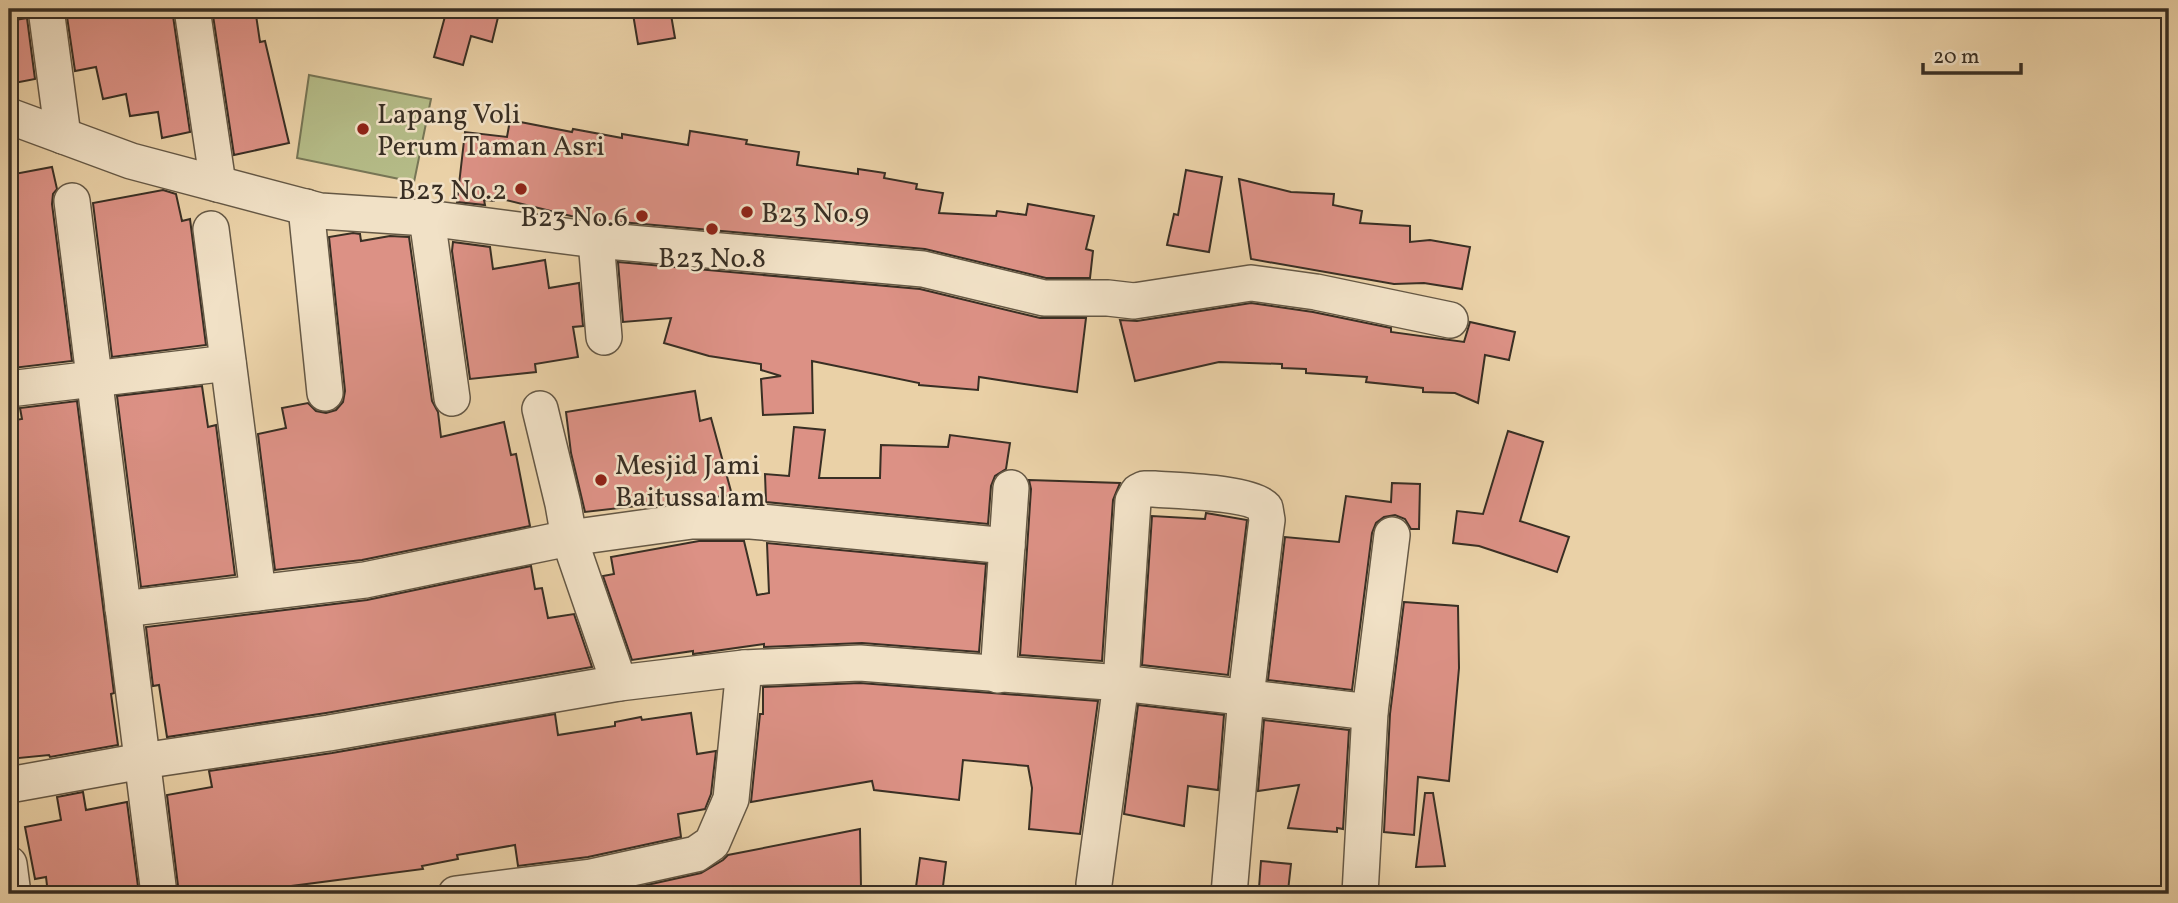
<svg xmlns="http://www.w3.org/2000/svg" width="2178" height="903" font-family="Vollkorn,serif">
<rect width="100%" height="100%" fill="#ead1a7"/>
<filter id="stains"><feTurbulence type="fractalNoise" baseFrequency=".00286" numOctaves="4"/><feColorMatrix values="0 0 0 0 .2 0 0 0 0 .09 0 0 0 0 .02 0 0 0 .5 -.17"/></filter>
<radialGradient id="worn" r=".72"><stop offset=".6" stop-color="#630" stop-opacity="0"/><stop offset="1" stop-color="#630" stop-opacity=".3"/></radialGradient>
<path fill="#b5bc88" stroke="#777656" stroke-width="2" d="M309,75L431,99L414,182L297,158Z"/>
<g fill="#dc9185" stroke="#392f24" stroke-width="2">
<path d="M73,9H172L190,132L162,138L158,112L130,116L126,94L103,99L96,67L75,71L66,10Z"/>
<path d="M212,9H240L241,17L256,15L260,42L265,41L289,143L234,155Z"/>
<path d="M447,9H500L492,42L471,36L463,65L434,57Z"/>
<path d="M663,9H670L675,38L638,44L633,14Z"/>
<path d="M27,18L35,79L9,84V21Z"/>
<path d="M510,120L572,132L573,129L622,138V134L688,145L690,131L747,140L746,144L799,152L797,165L858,174V169L885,173L884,178L917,184L916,189L943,193L939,213L996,216L997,211L1026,215L1028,204L1094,216L1086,249L1093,251L1090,278H1046L925,249L598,220L571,216L494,197V201L484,200L485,205L457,202L465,132L507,137Z"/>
<path d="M52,167L57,189L53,194L52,204L72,361L13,368L9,345V175Z"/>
<path d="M1186,170L1222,177L1209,252L1167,245L1174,214L1178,215Z"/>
<path d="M1239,179L1291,192L1334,194L1333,205L1362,211L1360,223L1410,226V242L1430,240L1470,247L1462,289L1424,283L1394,284L1251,259Z"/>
<path d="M163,190L176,194L182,221L190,219L206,345L112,357L93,203Z"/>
<path d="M353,233L360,234L361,241L390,236L409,237L432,401L438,412L441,437L504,422L511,455L516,454L530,526L362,560L275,570L258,434L286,428L282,408L308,403L316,411L326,413L336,410L343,402L345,391L329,237Z"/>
<path d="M453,242L490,247L493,269L545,260L549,288L579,283L583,326L573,327L578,357L535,364L536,372L470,379L452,251Z"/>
<path d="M618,262L920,289L1040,318H1086L1077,392L979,377L978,390L919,385V383L812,361L813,413L763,415L761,379L781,376L761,370V364L709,356L664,343L671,318L623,322Z"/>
<path d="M1251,303L1313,312L1391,328V332L1464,342L1470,322L1515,332L1509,360L1485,355L1478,403L1455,393L1423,392V388L1366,382L1367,377L1306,373V369L1282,368V364L1219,362L1135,381L1120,320L1137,321Z"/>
<path d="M202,386L208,427L216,425L235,575L141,587L117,396Z"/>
<path d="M695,391L700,421L711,418L732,495L585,512L571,453L566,412Z"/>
<path d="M77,401L114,693L111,694L118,745L50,757L49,755L9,759V421L22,419L20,408Z"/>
<path d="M794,427L825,430L819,478H880L881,445L948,447L950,435L1010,443L1006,469L995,476L991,486L988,524L766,502L765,474L789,476Z"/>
<path d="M1508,431L1543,442L1520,521L1569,537L1557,572L1479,546L1453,543L1457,511L1483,514Z"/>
<path d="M1029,480L1120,483L1113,500L1102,661L1020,655L1031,489Z"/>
<path d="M1392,483L1420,484L1419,529H1411L1405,519L1395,515L1384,517L1376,523L1372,533L1352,690L1268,680L1285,537L1339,542L1346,496L1391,502Z"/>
<path d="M1206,513L1247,520L1228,675L1142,665L1152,516L1205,519Z"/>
<path d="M699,541H744L757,595L769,593L767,543L986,564L979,652L862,643L764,647V644L693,654V651L632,660L603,576L614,574L611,557Z"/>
<path d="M531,566L535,589L542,588L548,618L574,614L592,667L326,713L167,737L159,685L153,686L146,627L367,600Z"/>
<path d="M1404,602L1458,606L1459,668L1449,781L1418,777L1414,835L1384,832L1390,714Z"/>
<path d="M860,683L1098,701L1080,834L1029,829L1032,788L1028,766L963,760L959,800L874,790L872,781L751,802L760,714H763V687Z"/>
<path d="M1138,705L1224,715L1218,790L1188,786L1184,826L1124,814Z"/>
<path d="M691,713L697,754L716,751L711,794L705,809L678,814L681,837L588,857L518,866L515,845L457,855L458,859L422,866L423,869L260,890V888L224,894H179L167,795L212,787L209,771L332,753L555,714L558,735L615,726V722L641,717L642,720Z"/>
<path d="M1264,720L1349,730L1343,829L1337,828V832L1288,828L1299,785L1258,791Z"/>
<path d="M83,792L86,810L127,802L139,894H48L46,877L35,879L25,827L61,820L57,797Z"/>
<path d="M1425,793H1433L1445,866L1416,867Z"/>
<path d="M860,829L861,888L799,889V894H606L701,873L723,860L728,855Z"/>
<path d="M920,858L946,862L942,894H915Z"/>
<path d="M1261,861L1291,864L1288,891L1259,888Z"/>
</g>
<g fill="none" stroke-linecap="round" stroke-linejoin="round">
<g stroke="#655845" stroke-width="38">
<g id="minor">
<path d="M46,9L63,136"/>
<path d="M192,9L218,184"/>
<path d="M9,116L131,161L320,211L427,218L596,240L923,269L1044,298H1108L1134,301L1251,283L1316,292L1450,320"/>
<path d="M72,201L159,894"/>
<path d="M306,207L325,393"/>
<path d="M427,218L452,398"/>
<path d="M211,229L258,593"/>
<path d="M596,240L604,337"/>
<path d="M9,389L228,363"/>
<path d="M540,409L563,504L569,538L619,683"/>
<path d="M123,609L365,580L569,538L692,521H751L1007,546"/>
<path d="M998,675L1011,488"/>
<path d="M9,785L142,761L329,733L619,683L744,668L860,663L1121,683L1370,712"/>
<path d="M9,864L13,894"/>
<path d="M1094,884L1121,683L1133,501L1138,492L1144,489H1154C1177,491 1251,492 1265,508L1267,520L1265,535L1246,697L1229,894"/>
<path d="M456,894L591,877L696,854L712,843L731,799L744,668"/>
<path d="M1360,894L1370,712L1392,535"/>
</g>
</g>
<use href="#minor" stroke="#f1e1c6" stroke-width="35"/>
</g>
<g fill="#8f2418" stroke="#f1e1c6" stroke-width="2.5">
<circle cx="363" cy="129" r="7"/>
<circle cx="521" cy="189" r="7"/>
<circle cx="747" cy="212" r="7"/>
<circle cx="642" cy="216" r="7"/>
<circle cx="712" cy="229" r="7"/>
<circle cx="601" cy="480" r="7"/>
</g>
<g text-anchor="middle" stroke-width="5" stroke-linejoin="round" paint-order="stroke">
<g font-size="28" fill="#392f24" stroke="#f1e1c6" text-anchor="start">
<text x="377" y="123">Lapang Voli<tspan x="377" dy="32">Perum Taman Asri</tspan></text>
<text x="507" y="199" text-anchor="end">B23 No.2</text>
<text x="761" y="222">B23 No.9</text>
<text x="628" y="226" text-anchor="end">B23 No.6</text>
<text x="712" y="267" text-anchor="middle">B23 No.8</text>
<text x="615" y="474">Mesjid Jami<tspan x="615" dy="32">Baitussalam</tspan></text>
</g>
</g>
<rect width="2178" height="903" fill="none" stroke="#ead1a7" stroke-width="35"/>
<rect x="10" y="10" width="2157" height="882" fill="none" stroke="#392f24" stroke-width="3.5"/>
<rect x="18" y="18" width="2143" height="868" fill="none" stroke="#392f24" stroke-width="2"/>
<path d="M1923 63v10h98v-10" fill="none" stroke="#392f24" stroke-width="3.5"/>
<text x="1933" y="63" font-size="21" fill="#392f24" stroke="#f1e1c6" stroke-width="5" paint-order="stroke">20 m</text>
<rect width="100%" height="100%" filter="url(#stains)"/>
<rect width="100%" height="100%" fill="url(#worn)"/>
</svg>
